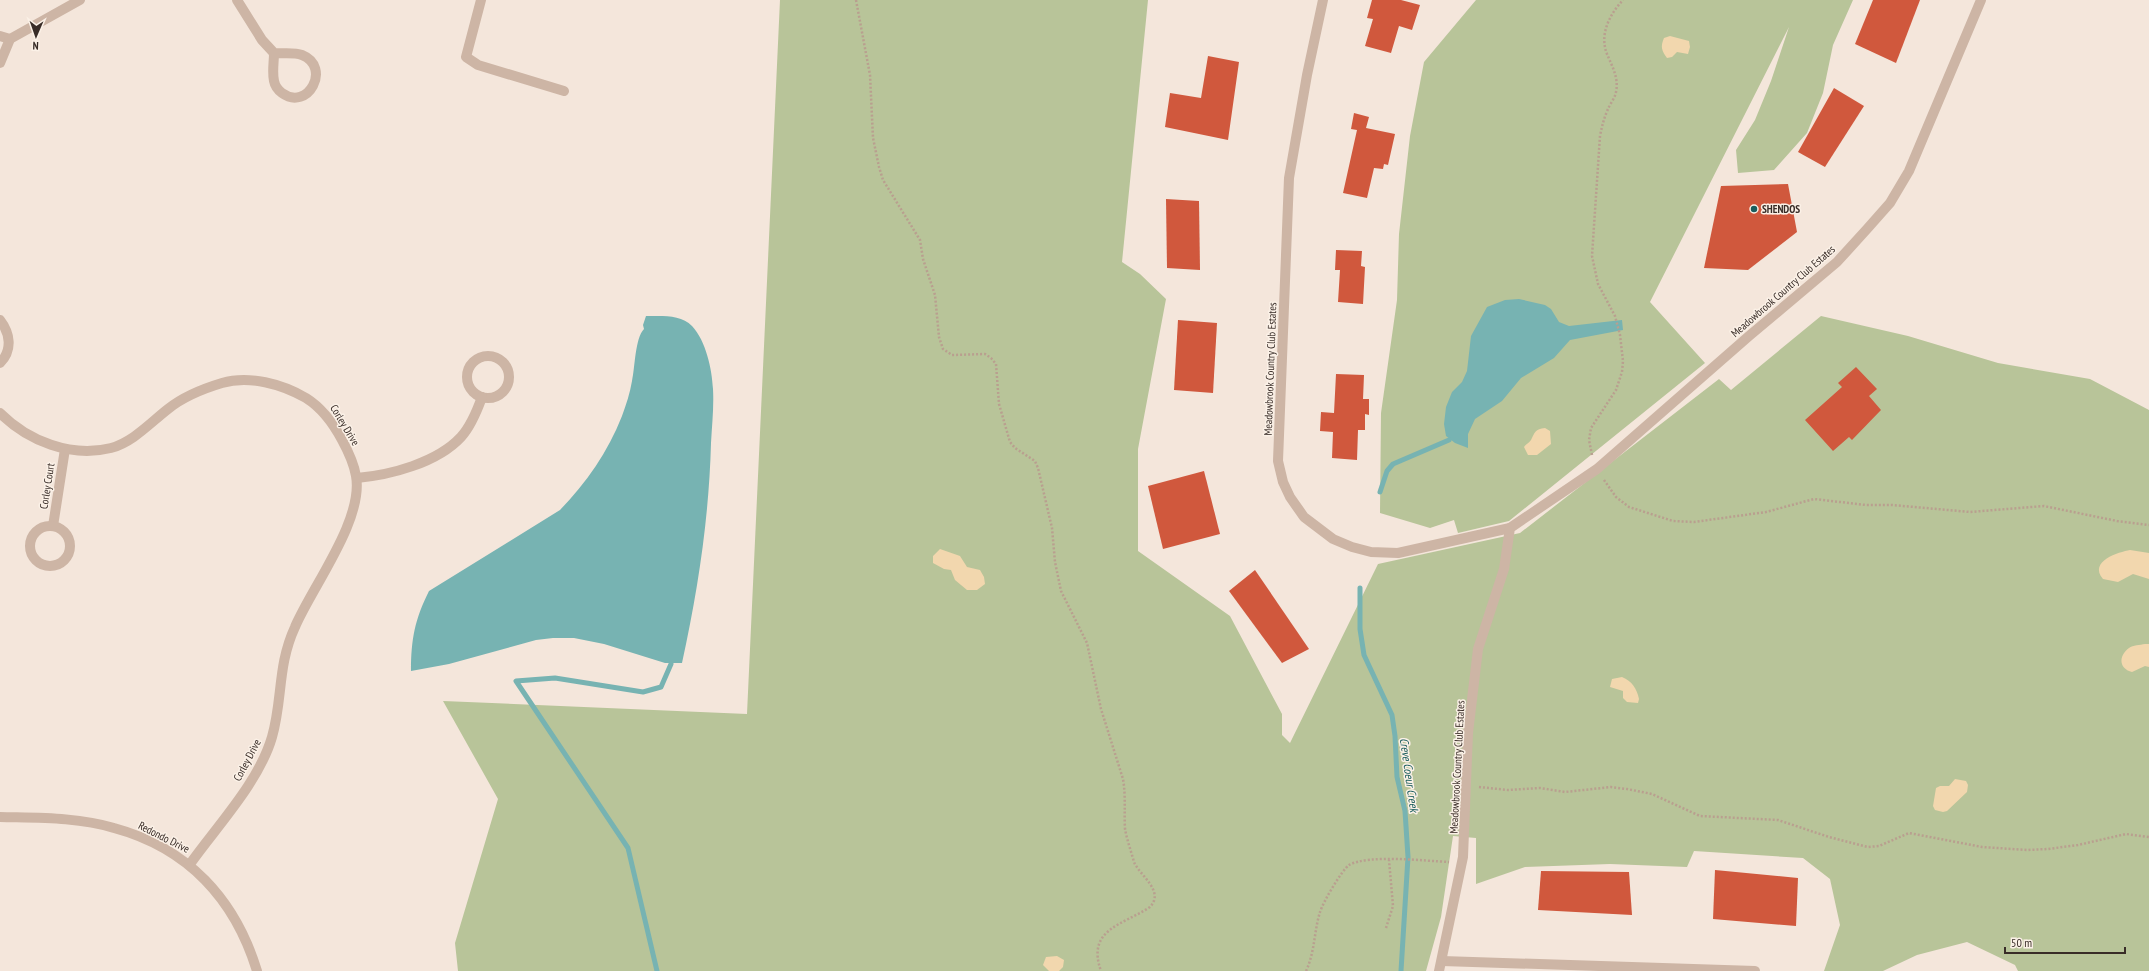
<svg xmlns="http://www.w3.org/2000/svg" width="2149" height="971" font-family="'PT Sans Narrow',sans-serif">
<rect width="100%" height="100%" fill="#f4e6db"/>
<g fill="#b8c499">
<path d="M780,0H1148L1122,262L1140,274L1166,299L1138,449V551L1230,616L1282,714V735L1290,743L1378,564L1520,533L1719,379L1731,390L1821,316L1908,336L1998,363L2090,379L2149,410V971H2018L2015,965L1967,942L1917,955L1883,971H1824L1840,925L1830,879L1803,858L1694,851L1687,867L1610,864L1525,867L1476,884V838L1453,836L1441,917L1426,971H458L455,943L498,799L443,701L747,714Z"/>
<path d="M1476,0H1802L1800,4L1802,0H1853L1833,45L1823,93L1807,133L1774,170L1738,173L1736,150L1755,120L1771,81L1789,27L1650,302L1705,363L1509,521L1458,533L1454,520L1430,528L1380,513L1381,413L1397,300L1399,234L1410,136L1424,62Z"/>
</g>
<g fill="#f2d7ae">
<path d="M1670,36L1689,41L1690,47L1688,54L1677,52L1672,57L1667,58C1662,51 1660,47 1664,38Z"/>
<path d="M1545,428L1550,431L1551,444L1537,455H1528L1524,447C1526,444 1529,443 1531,440C1535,432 1535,429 1545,428Z"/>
<path d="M940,549L960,556L967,567L980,570L984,577L985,584L977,590H967L955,580L951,570L944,569L933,563V556Z"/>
<path d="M2130,550L2149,553V579L2133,574L2118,582L2103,579C2088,561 2119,552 2130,550Z"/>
<path d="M2145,644H2149V667L2145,666L2132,672C2119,669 2118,656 2129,648C2133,645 2140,645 2145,644Z"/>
<path d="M1622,677C1632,681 1637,689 1639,699L1638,703L1627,702L1623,698V691L1610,687L1612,679Z"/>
<path d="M1955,779L1966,781L1968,785L1967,792L1947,811L1943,812L1935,810L1933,806L1936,788L1940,786H1949Z"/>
<path d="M1057,956L1064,960L1063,967L1059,971H1049L1043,965L1046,957Z"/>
</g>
<g fill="#77b3b2">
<path d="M1519,299L1545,305L1551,309L1559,322L1569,326L1622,320L1623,330L1570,340L1554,358L1521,378L1502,401L1475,419L1468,434V448L1455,443L1446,436L1444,424L1446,407L1452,392L1462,382L1467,371L1471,336L1487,307L1505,300Z"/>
<path d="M646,316C661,316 681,314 692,326C706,341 712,369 713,389C714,407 712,425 711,443C709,518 698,590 682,663H665L604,644L574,638H553L536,640L449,664L411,671C411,639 415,619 429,591L560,510C586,483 608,452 622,416C626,405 630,393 632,381C635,368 635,338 644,329L643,325Z"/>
</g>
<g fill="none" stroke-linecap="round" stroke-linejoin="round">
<g stroke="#77b3b2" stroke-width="5">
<path d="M1380,492L1387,471L1393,464L1449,440"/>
<path d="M1360,588V629L1364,655L1392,715L1395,736L1397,777L1405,811L1408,857L1401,971"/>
<path d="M657,971L628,848L516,681L555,678L643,692L661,687L671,664"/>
</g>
</g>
<g fill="#d0583d">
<path d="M1372,0H1401L1420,5L1412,30L1399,26L1391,53L1365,46L1373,19L1367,18Z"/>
<path d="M1873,0H1920L1896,63L1855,44Z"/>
<path d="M1208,56L1239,62L1228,140L1165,127L1170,93L1201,98Z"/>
<path d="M1834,88L1864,106L1825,167L1798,152Z"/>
<path d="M1354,113L1369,117L1366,128L1395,134L1388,165L1384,164L1383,169L1374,168L1367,198L1343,193L1357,130L1351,129Z"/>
<path d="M1788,184L1797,232L1748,270L1704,268L1721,186Z"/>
<path d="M1166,199L1199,201L1200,270L1167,268Z"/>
<path d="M1336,250L1362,251L1361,266L1365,267L1363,304L1338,302L1340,270H1335Z"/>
<path d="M1178,320L1217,323L1213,393L1174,390Z"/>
<path d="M1856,367L1877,389L1869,396L1881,410L1852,440L1849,437L1833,451L1805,420L1842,387L1838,383Z"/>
<path d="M1336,374L1364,375L1363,399H1369V415L1365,414V430H1358L1357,460L1332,458L1333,432L1320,431L1321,412L1334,413Z"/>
<path d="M1204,471L1220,534L1163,549L1148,486Z"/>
<path d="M1255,570L1309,649L1282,663L1229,591Z"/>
<path d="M1715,870L1798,878L1796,926L1713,919Z"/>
<path d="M1541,871L1629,872L1632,915L1538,910Z"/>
</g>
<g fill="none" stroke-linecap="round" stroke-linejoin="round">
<g stroke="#b99f8f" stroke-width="2.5" stroke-dasharray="2 2" stroke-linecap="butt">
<path d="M856,0L870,75L873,138L879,167L883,180L920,240L923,259L935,295L939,337L943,349L952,355L985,354L991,358L996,364L999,404L1010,442L1015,448L1035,461L1038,468L1052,528L1055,562L1061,591L1087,643L1101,709L1123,779C1126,796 1124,812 1125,829C1127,840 1131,851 1134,862C1140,876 1165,891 1150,907C1123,925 1086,929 1101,971"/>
<path d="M1592,455L1589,440L1591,428L1616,390L1622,372L1623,361L1620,335L1615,316L1598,284L1592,256L1600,136C1602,126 1604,118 1608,109C1610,104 1615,98 1616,92C1619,78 1612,66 1607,54C1599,34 1610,14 1623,0"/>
<path d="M1604,480L1616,497L1629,507L1673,521L1694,522L1766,512L1814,499L1866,505H1892L1970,512L2044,506L2117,521L2149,525"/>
<path d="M1479,787L1508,790L1540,788L1565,792L1611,787L1627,789L1652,794L1700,816L1778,820L1829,837L1868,847L1879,846L1909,833L1982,847L2027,850L2048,849L2078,845L2126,834L2149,837"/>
<path d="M1386,928L1393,906L1389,860"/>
<path d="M1306,971C1315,952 1314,931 1320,912C1323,902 1342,870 1349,865C1369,854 1425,861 1449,862"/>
</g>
<g stroke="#cdb5a5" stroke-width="10">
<path d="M237,0L262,40L274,53C283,54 294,52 302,55C332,67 308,112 282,93C278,90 275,86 274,81C272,72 274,62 274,53"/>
<path d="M481,0L466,57L478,65L564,91"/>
<path d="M1323,0L1307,75L1289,178L1278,461L1283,482L1290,497L1304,517L1333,539L1352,547L1371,552L1398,553L1510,528"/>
<path d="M0,36L10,39"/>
<path d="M0,63L10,39L80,0"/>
<path d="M0,320C10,333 13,350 0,363"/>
<circle cx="488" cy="377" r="21"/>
<path d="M0,413C28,441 71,458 111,448C133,442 150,423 168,409C184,396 202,389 222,383C249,375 282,384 306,398C322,408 333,423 342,440C348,451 354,464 356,476C364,520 312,587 295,627C277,666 283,699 272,737C259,782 217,826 190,864"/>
<path d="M357,478C390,475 437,463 461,437C471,426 477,411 482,397"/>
<path d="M53,526L65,449"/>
<circle cx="50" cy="546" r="20"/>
<path d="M0,817C37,818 78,817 114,828C188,848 235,899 257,971"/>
<path d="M1442,961L1755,971"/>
<path d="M1439,971L1463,857L1468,733L1478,649L1504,569L1510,528L1597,469L1749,336L1837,262L1867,229L1890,203L1909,171L1981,0"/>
</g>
</g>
<circle fill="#195d5d" stroke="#fbf1e7" stroke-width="1.5" cx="1754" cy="209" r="4"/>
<g text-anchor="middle" stroke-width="3" stroke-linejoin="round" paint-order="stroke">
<g font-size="11" font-weight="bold" fill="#382c27" stroke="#fbf1e7" text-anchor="start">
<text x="1762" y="213">SHENDOS</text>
</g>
<g font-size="11" fill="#382c27" stroke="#fbf1e7">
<text transform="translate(1783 291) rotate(-41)" y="4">Meadowbrook Country Club Estates</text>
<text transform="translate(1270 369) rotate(-88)" y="4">Meadowbrook Country Club Estates</text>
<text transform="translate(345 425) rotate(59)" y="4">Corley Drive</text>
<text transform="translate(47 486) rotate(-81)" y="4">Corley Court</text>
<text transform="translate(247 760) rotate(-62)" y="4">Corley Drive</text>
<text transform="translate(1457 767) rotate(-87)" y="4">Meadowbrook Country Club Estates</text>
<text transform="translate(164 837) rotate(27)" y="4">Redondo Drive</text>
</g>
<g font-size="12" font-style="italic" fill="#195d5d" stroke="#fbf1e7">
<text transform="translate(1409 775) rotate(82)" y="4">Creve Coeur Creek</text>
</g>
</g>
<g transform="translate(36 36) rotate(182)" stroke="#fbf1e7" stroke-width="3" paint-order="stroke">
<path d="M0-3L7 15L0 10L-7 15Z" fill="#382c27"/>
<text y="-6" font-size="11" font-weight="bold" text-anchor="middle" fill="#382c27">N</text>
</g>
<path d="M2005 947v6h120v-6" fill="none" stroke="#382c27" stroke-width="2"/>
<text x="2011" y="947" font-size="12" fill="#382c27" stroke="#fbf1e7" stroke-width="3" paint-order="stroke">50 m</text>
</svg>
